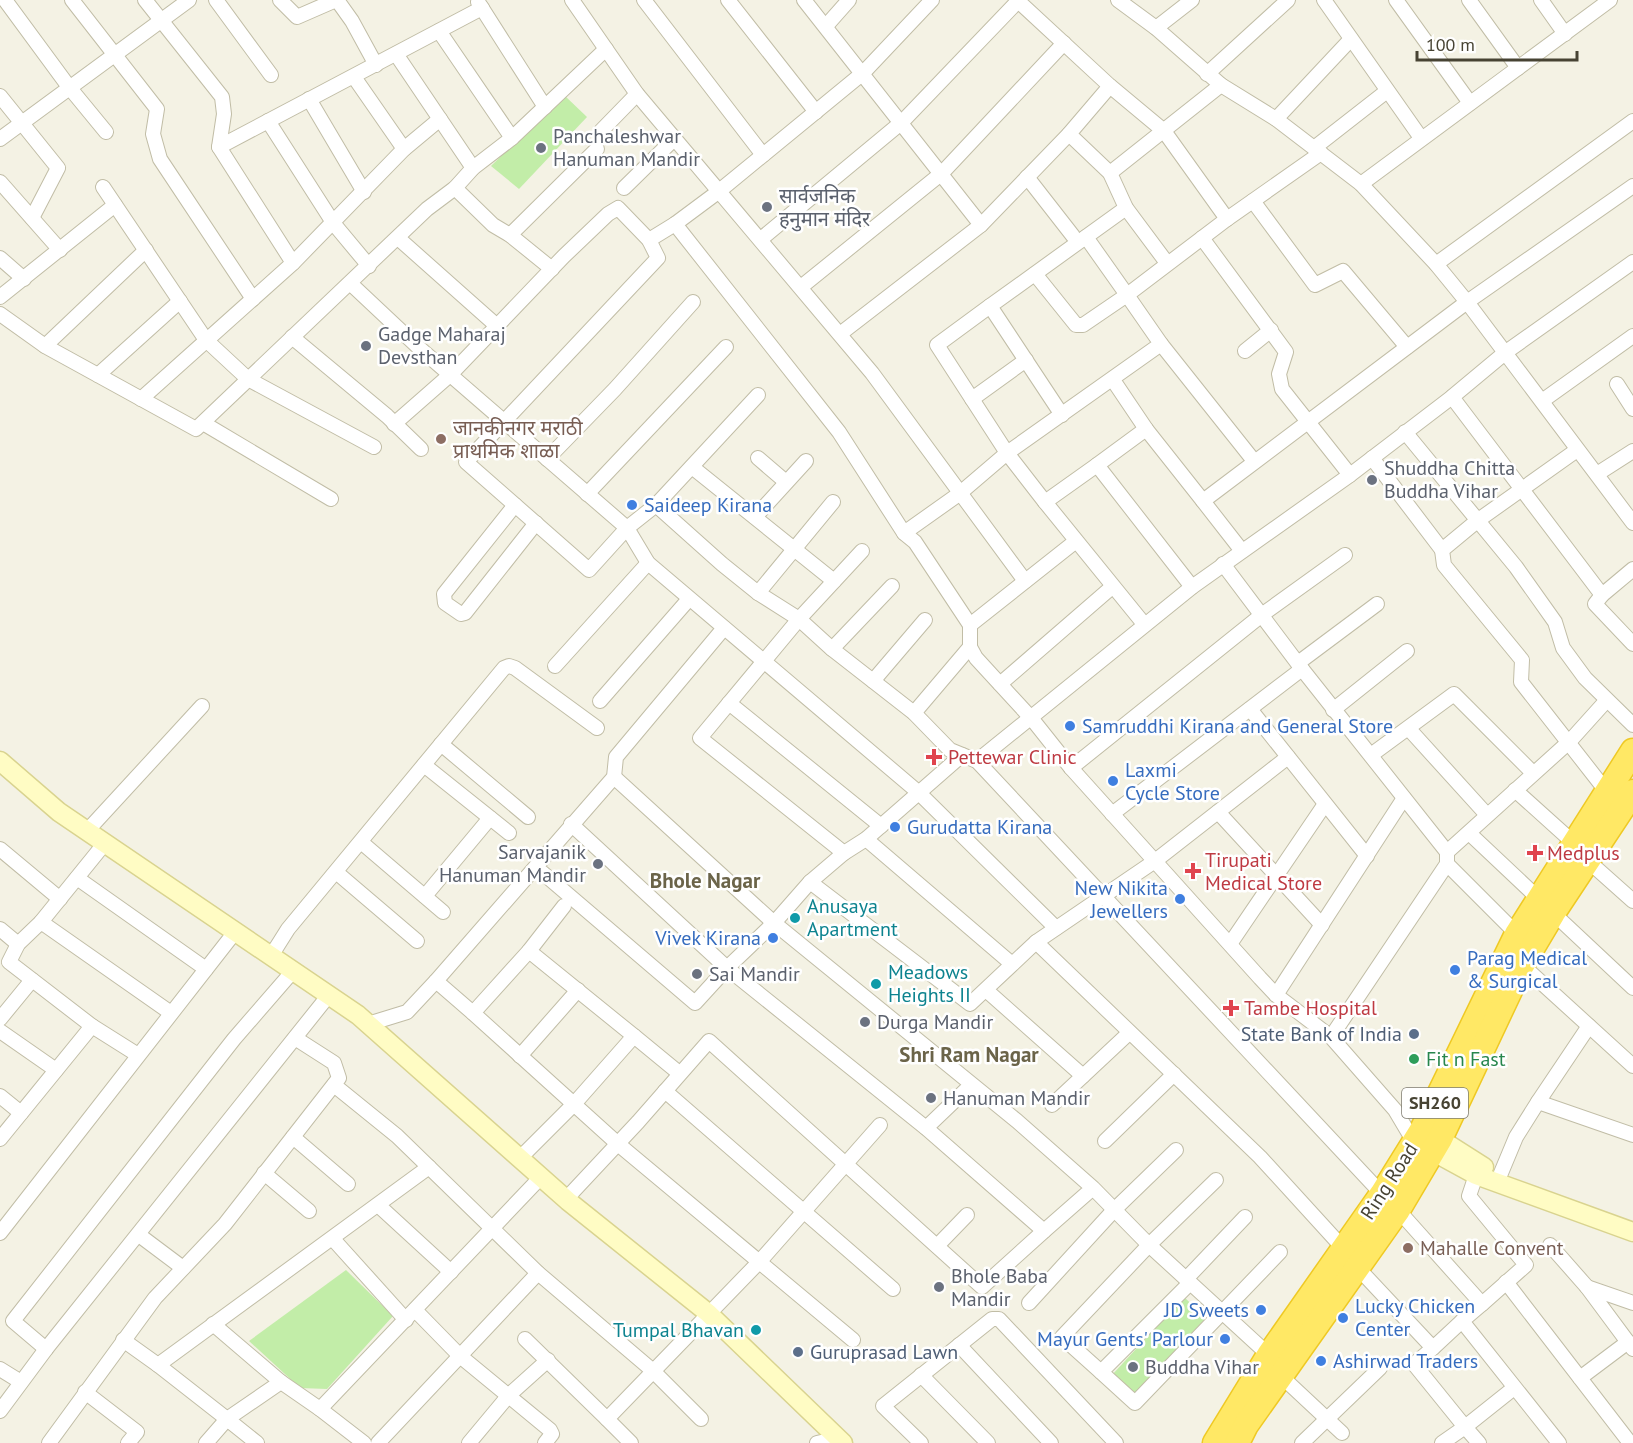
<svg xmlns="http://www.w3.org/2000/svg" width="1633" height="1443" font-family="'PT Sans','Noto Sans Devanagari',sans-serif">
<rect width="100%" height="100%" fill="#f4f2e4"/>
<g fill="#c2eda8">
<path d="M564,95L587,117L519,189L491,166Z"/>
<path d="M346,1270L393,1316L327,1389L300,1388L249,1341Z"/>
<path d="M1184,1297L1206,1318L1134,1396L1112,1375Z"/>
</g>
<g fill="none" stroke-linecap="round" stroke-linejoin="round">
<g stroke="#c1bda6" stroke-width="16">
<g id="street">
<path d="M5,0L69,87L106,132"/>
<path d="M72,0L157,109L153,134L160,159L253,299"/>
<path d="M145,0L222,97L224,114L219,147"/>
<path d="M216,0L271,75"/>
<path d="M280,0L297,17L336,0"/>
<path d="M337,0L352,21L376,65"/>
<path d="M572,0L637,94L872,373L1025,581"/>
<path d="M644,0L763,155"/>
<path d="M728,0L816,112"/>
<path d="M804,0L981,225"/>
<path d="M1017,0L1110,86L1164,131L1227,219"/>
<path d="M1118,0L1156,28L1221,85L1276,119L1361,184L1436,264L1467,302L1633,523"/>
<path d="M1324,0L1421,138"/>
<path d="M1396,0L1470,103"/>
<path d="M1469,0L1518,68"/>
<path d="M1541,0L1565,34"/>
<path d="M478,2L545,107"/>
<path d="M826,26L849,0"/>
<path d="M1156,28L1192,0"/>
<path d="M439,31L512,138"/>
<path d="M396,54L473,168"/>
<path d="M1207,74L1288,0"/>
<path d="M354,77L404,149"/>
<path d="M1110,86L1069,134L1110,173L1126,208L1167,263"/>
<path d="M0,96L58,168L32,218"/>
<path d="M309,99L364,192"/>
<path d="M1276,119L1351,39"/>
<path d="M268,121L334,224L369,266"/>
<path d="M601,131L637,94"/>
<path d="M0,139L189,0"/>
<path d="M1314,148L1387,91"/>
<path d="M1321,153L1227,219L1127,295L1161,344L1007,453L959,494L904,533L915,542L970,625V647L976,658L1032,719L1071,768L1260,978L1276,995L1331,1037L1395,1110L1414,1142"/>
<path d="M1110,173L1221,85"/>
<path d="M1027,177L1073,236"/>
<path d="M0,182L60,250"/>
<path d="M1361,184L1610,0"/>
<path d="M103,187L206,340L248,379L374,447"/>
<path d="M455,188L493,225L510,235L552,269"/>
<path d="M624,188L674,139"/>
<path d="M1253,201L1315,285L1343,271L1407,347"/>
<path d="M510,235L597,149"/>
<path d="M398,238L497,326"/>
<path d="M1202,238L1286,352L1279,374L1282,389L1350,475"/>
<path d="M761,239L902,122L1019,0"/>
<path d="M649,240L675,224"/>
<path d="M0,258L24,279"/>
<path d="M293,263L404,149L440,119"/>
<path d="M1436,264L1633,121"/>
<path d="M1035,274L1076,325H1083L1127,295L1086,237"/>
<path d="M351,284L417,346L627,528L656,505L722,564L758,593L799,619L832,649L914,713L950,750L977,761"/>
<path d="M801,287L942,173L1064,43"/>
<path d="M0,297L115,205"/>
<path d="M990,306L937,345L1007,453L1045,502L1097,465L1192,587"/>
<path d="M0,314L45,346L196,429L427,209L455,188L473,168L512,138L606,49"/>
<path d="M840,334L981,225L1069,134"/>
<path d="M292,337L387,416L421,449"/>
<path d="M1161,344L1254,461"/>
<path d="M45,346L146,250"/>
<path d="M1245,351L1271,330"/>
<path d="M98,375L180,301"/>
<path d="M1113,380L1146,429L1203,501L1467,302L1633,186"/>
<path d="M1617,384L1633,409"/>
<path d="M1452,397L1602,595L1633,569"/>
<path d="M141,399L293,263L219,147L482,8"/>
<path d="M972,399L1026,360"/>
<path d="M1542,401L1633,336"/>
<path d="M1062,415L990,306L1126,208"/>
<path d="M203,423L331,499"/>
<path d="M394,424L451,374L564,256L608,214L618,208L649,240L658,258L466,462L589,570L627,528L648,563L918,792L1056,928"/>
<path d="M1405,432L1516,567L1555,622L1563,648L1585,678L1633,725"/>
<path d="M1577,450L1477,521L1442,550L1444,565L1522,660L1521,682L1607,792"/>
<path d="M758,458L786,482"/>
<path d="M1372,458L1442,550"/>
<path d="M547,459L615,389L693,302"/>
<path d="M1097,465L1146,429"/>
<path d="M692,467L834,581"/>
<path d="M1597,474L1633,451"/>
<path d="M587,494L726,347"/>
<path d="M1203,501L1242,551"/>
<path d="M1045,502L1144,624"/>
<path d="M515,505L444,594L445,603L461,614L465,613L536,523"/>
<path d="M656,505L758,395"/>
<path d="M755,517L806,461"/>
<path d="M904,533L839,432L675,224L718,192L863,73L932,0"/>
<path d="M758,593L833,502"/>
<path d="M1602,595L1595,604L1633,644"/>
<path d="M970,625L1076,541"/>
<path d="M832,649L892,586"/>
<path d="M1298,663L1377,604"/>
<path d="M555,666L648,563"/>
<path d="M1302,669L1447,852V864L1517,934"/>
<path d="M873,681L925,620"/>
<path d="M1000,684L1112,587"/>
<path d="M600,701L689,599"/>
<path d="M729,703L881,826"/>
<path d="M1250,709L1367,856"/>
<path d="M1333,710L1407,651"/>
<path d="M914,713L970,647"/>
<path d="M1409,729L1487,815"/>
<path d="M441,744L528,817"/>
<path d="M1371,755L1454,694L1533,773"/>
<path d="M1288,757L1155,861L1036,942L1260,1157L1344,1249"/>
<path d="M424,765L509,833"/>
<path d="M1071,768L1263,614L1345,555"/>
<path d="M614,777L774,923L810,882L844,853L700,738L799,619L862,551"/>
<path d="M1515,790L1575,844"/>
<path d="M1218,812L1322,925"/>
<path d="M1112,814L1302,669L1223,564"/>
<path d="M87,831L202,706"/>
<path d="M1469,833L1539,899"/>
<path d="M866,839L1012,964"/>
<path d="M361,842L443,912"/>
<path d="M0,849L60,899"/>
<path d="M1447,852L1570,741L1606,701"/>
<path d="M844,853L866,839L962,755"/>
<path d="M1587,860L1633,901"/>
<path d="M537,868L695,1003L727,968L571,824"/>
<path d="M336,872L417,941"/>
<path d="M77,878L206,969"/>
<path d="M810,882L970,1004L1036,942"/>
<path d="M425,896L490,818"/>
<path d="M1553,913L1633,988"/>
<path d="M41,922L105,843"/>
<path d="M0,929L18,944"/>
<path d="M1230,944L1325,804"/>
<path d="M529,951L564,906"/>
<path d="M271,956L288,929L504,668L509,666L515,668L597,728"/>
<path d="M1522,965L1633,1066"/>
<path d="M436,981L473,1013"/>
<path d="M986,990L1083,1076L1129,1033"/>
<path d="M1276,995L1404,798"/>
<path d="M0,1019L32,980"/>
<path d="M368,1024L407,1012L436,981L614,777L616,757L724,628"/>
<path d="M92,1026L138,1055"/>
<path d="M0,1031L56,1070"/>
<path d="M634,1036L679,1073"/>
<path d="M1331,1037L1447,864"/>
<path d="M520,1056L578,990"/>
<path d="M334,1085L397,1136L538,1273"/>
<path d="M665,1091L893,1289"/>
<path d="M0,1096L21,1113"/>
<path d="M1538,1102L1589,1026"/>
<path d="M1052,1105L1083,1076"/>
<path d="M926,1128L971,1085"/>
<path d="M293,1137L348,1184"/>
<path d="M0,1139L92,1026L9,962L18,944L41,922L171,1013"/>
<path d="M1105,1141L1174,1074"/>
<path d="M520,1158L574,1104L634,1036L529,951L473,1013L618,1144L853,1340"/>
<path d="M429,1167L158,1365L227,1419L281,1382L320,1409L541,1177"/>
<path d="M264,1173L309,1211"/>
<path d="M1501,1173L1516,1137L1538,1102L1633,1135"/>
<path d="M1476,1175L1469,1196L1526,1265L1482,1304"/>
<path d="M1093,1188L1044,1231L926,1128L727,968L774,923L1017,1121L1093,1188L1149,1245L1269,1355"/>
<path d="M1382,1194L977,761L1192,587L1350,475L1452,397L1506,352L1633,262"/>
<path d="M566,1199L638,1122L709,1041L982,1287L1044,1231"/>
<path d="M378,1205L451,1272"/>
<path d="M1398,1210L1482,1304L1462,1321L1559,1443"/>
<path d="M0,1233L235,932"/>
<path d="M139,1235L183,1268"/>
<path d="M333,1239L406,1320"/>
<path d="M1550,1245L1587,1287"/>
<path d="M937,1246L967,1215"/>
<path d="M1357,1267L1433,1348L1462,1321"/>
<path d="M1186,1279L1245,1217"/>
<path d="M1506,1282L1630,1443"/>
<path d="M1190,1283L1101,1372L1135,1403L1280,1252"/>
<path d="M1029,1303L1114,1210L1176,1150"/>
<path d="M1633,1303L1587,1287L1633,1349"/>
<path d="M415,1310L460,1356L550,1430L552,1434L545,1443"/>
<path d="M213,1324L281,1382"/>
<path d="M525,1339L607,1419L760,1261L880,1125"/>
<path d="M123,1340L158,1365"/>
<path d="M959,1345L1051,1443"/>
<path d="M1433,1348L1414,1364L1465,1427L1442,1443"/>
<path d="M46,1349L13,1321L234,1039L293,971"/>
<path d="M0,1369L21,1382"/>
<path d="M1101,1372L1062,1337L1149,1245L1216,1180"/>
<path d="M921,1375L988,1443"/>
<path d="M1281,1376L1342,1433"/>
<path d="M1580,1378L1628,1342"/>
<path d="M85,1392L137,1432L128,1443"/>
<path d="M320,1409L364,1443"/>
<path d="M0,1411L46,1349L329,995"/>
<path d="M607,1419L631,1443"/>
<path d="M49,1443L155,1298L225,1224L339,1078L334,1063L295,1038"/>
<path d="M206,1443L227,1419L257,1443"/>
<path d="M378,1443L538,1273L652,1370L701,1419"/>
<path d="M469,1443L509,1395L548,1360"/>
<path d="M817,1443L838,1438"/>
<path d="M921,1443L883,1406L992,1319H999L1116,1443"/>
<path d="M1302,1443L1380,1368"/>
<path d="M1479,1443L1465,1427L1514,1388"/>
</g>
</g>
<g stroke="#d9d38f" stroke-width="21">
<g id="secondary">
<path d="M0,761L59,812L358,1015L568,1201L708,1313L843,1443"/>
<path d="M1429,1132L1484,1167"/>
<path d="M1421,1145L1476,1175L1633,1232"/>
</g>
</g>
<g stroke="#efc924" stroke-width="27">
<g id="highway">
<path d="M1215,1443L1269,1355L1382,1194L1423,1128L1517,934L1633,751"/>
<path d="M1237,1443L1246,1425L1398,1210L1440,1139L1522,965L1553,913L1633,792"/>
</g>
</g>
<use href="#street" stroke="#fff" stroke-width="14"/>
<use href="#secondary" stroke="#fffcc4" stroke-width="18"/>
<use href="#highway" stroke="#ffe865" stroke-width="24"/>
</g>
<g fill="#6b7280" stroke="#fff" stroke-width="2">
<circle cx="541" cy="148" r="6"/>
<circle cx="767" cy="207" r="6"/>
<circle cx="366" cy="346" r="6"/>
<circle cx="1372" cy="480" r="6"/>
<circle cx="598" cy="864" r="6"/>
<circle cx="697" cy="974" r="6"/>
<circle cx="865" cy="1022" r="6"/>
<circle cx="931" cy="1098" r="6"/>
<circle cx="939" cy="1287" r="6"/>
<circle cx="1133" cy="1367" r="6"/>
</g>
<g fill="#8d6e63" stroke="#fff" stroke-width="2">
<circle cx="441" cy="439" r="6"/>
<circle cx="1408" cy="1248" r="6"/>
</g>
<g fill="#3f7fe0" stroke="#fff" stroke-width="2">
<circle cx="632" cy="505" r="6"/>
<circle cx="1070" cy="726" r="6"/>
<circle cx="1113" cy="781" r="6"/>
<circle cx="895" cy="827" r="6"/>
<circle cx="1180" cy="899" r="6"/>
<circle cx="773" cy="938" r="6"/>
<circle cx="1455" cy="970" r="6"/>
<circle cx="1261" cy="1310" r="6"/>
<circle cx="1343" cy="1318" r="6"/>
<circle cx="1225" cy="1339" r="6"/>
<circle cx="1321" cy="1361" r="6"/>
</g>
<g fill="#e0444e" stroke="#fff" stroke-width="2">
<path d="M931 748h6v6h6v6h-6v6h-6v-6h-6v-6h6z"/>
<path d="M1532 844h6v6h6v6h-6v6h-6v-6h-6v-6h6z"/>
<path d="M1190 862h6v6h6v6h-6v6h-6v-6h-6v-6h6z"/>
<path d="M1228 999h6v6h6v6h-6v6h-6v-6h-6v-6h6z"/>
</g>
<g fill="#0f9aa8" stroke="#fff" stroke-width="2">
<circle cx="795" cy="918" r="6"/>
<circle cx="876" cy="984" r="6"/>
<circle cx="756" cy="1330" r="6"/>
</g>
<g fill="#5c6f8a" stroke="#fff" stroke-width="2">
<circle cx="1414" cy="1034" r="6"/>
<circle cx="798" cy="1352" r="6"/>
</g>
<circle fill="#2e9e5b" stroke="#fff" stroke-width="2" cx="1414" cy="1059" r="6"/>
<g text-anchor="middle" stroke-width="5" stroke-linejoin="round" paint-order="stroke">
<rect fill="#fff" stroke="#7e7b70" stroke-width="1.5" x="1402" y="1088" width="66" height="30" rx="4.5"/>
<g font-size="18" font-weight="bold" fill="#474333">
<text x="1435" y="1109">SH260</text>
</g>
<g font-size="20" fill="#5b616d" stroke="#fff" text-anchor="start">
<text x="553" y="143">Panchaleshwar<tspan x="553" dy="23">Hanuman Mandir</tspan></text>
<text x="779" y="203">सार्वजनिक<tspan x="779" dy="23">हनुमान मंदिर</tspan></text>
<text x="378" y="341">Gadge Maharaj<tspan x="378" dy="23">Devsthan</tspan></text>
<text x="1384" y="475">Shuddha Chitta<tspan x="1384" dy="23">Buddha Vihar</tspan></text>
<text x="586" y="859" text-anchor="end">Sarvajanik<tspan x="586" dy="23">Hanuman Mandir</tspan></text>
<text x="709" y="981">Sai Mandir</text>
<text x="877" y="1029">Durga Mandir</text>
<text x="943" y="1105">Hanuman Mandir</text>
<text x="951" y="1283">Bhole Baba<tspan x="951" dy="23">Mandir</tspan></text>
<text x="1145" y="1374">Buddha Vihar</text>
</g>
<g font-size="20" fill="#785e54" stroke="#fff" text-anchor="start">
<text x="453" y="435">जानकीनगर मराठी<tspan x="453" dy="23">प्राथमिक शाळा</tspan></text>
<text x="1420" y="1255">Mahalle Convent</text>
</g>
<g font-size="20" fill="#366cbe" stroke="#fff" text-anchor="start">
<text x="644" y="512">Saideep Kirana</text>
<text x="1082" y="733">Samruddhi Kirana and General Store</text>
<text x="1125" y="777">Laxmi<tspan x="1125" dy="23">Cycle Store</tspan></text>
<text x="907" y="834">Gurudatta Kirana</text>
<text x="1168" y="895" text-anchor="end">New Nikita<tspan x="1168" dy="23">Jewellers</tspan></text>
<text x="761" y="945" text-anchor="end">Vivek Kirana</text>
<text x="1467" y="965">Parag Medical<tspan x="1467" dy="23">&amp; Surgical</tspan></text>
<text x="1355" y="1313">Lucky Chicken<tspan x="1355" dy="23">Center</tspan></text>
<text x="1249" y="1317" text-anchor="end">JD Sweets</text>
<text x="1213" y="1346" text-anchor="end">Mayur Gents' Parlour</text>
<text x="1333" y="1368">Ashirwad Traders</text>
</g>
<g font-size="20" fill="#be3a42" stroke="#fff" text-anchor="start">
<text x="948" y="764">Pettewar Clinic</text>
<text x="1547" y="860">Medplus</text>
<text x="1205" y="867">Tirupati<tspan x="1205" dy="23">Medical Store</tspan></text>
<text x="1244" y="1015">Tambe Hospital</text>
</g>
<g font-size="20" fill="#0d838f" stroke="#fff" text-anchor="start">
<text x="807" y="913">Anusaya<tspan x="807" dy="23">Apartment</tspan></text>
<text x="888" y="979">Meadows<tspan x="888" dy="23">Heights II</tspan></text>
<text x="744" y="1337" text-anchor="end">Tumpal Bhavan</text>
</g>
<g font-size="20" fill="#4e5e75" stroke="#fff" text-anchor="end">
<text x="1402" y="1041">State Bank of India</text>
<text x="810" y="1359" text-anchor="start">Guruprasad Lawn</text>
</g>
<g font-size="20" fill="#27864d" stroke="#fff" text-anchor="start">
<text x="1426" y="1066">Fit n Fast</text>
</g>
<g font-size="20" fill="#474333" stroke="#fff">
<text transform="translate(1389 1181) rotate(-57)" y="7">Ring Road</text>
</g>
<g font-size="21" font-weight="bold" fill="#6b6449" stroke="#fff">
<text x="705" y="888">Bhole Nagar</text>
<text x="969" y="1062">Shri Ram Nagar</text>
</g>
</g>
<path d="M1417 51v9h160v-9" fill="none" stroke="#474333" stroke-width="3"/>
<text x="1426" y="51" font-size="18" fill="#474333" stroke="#ffffff" stroke-width="4.5" paint-order="stroke">100 m</text>
</svg>
